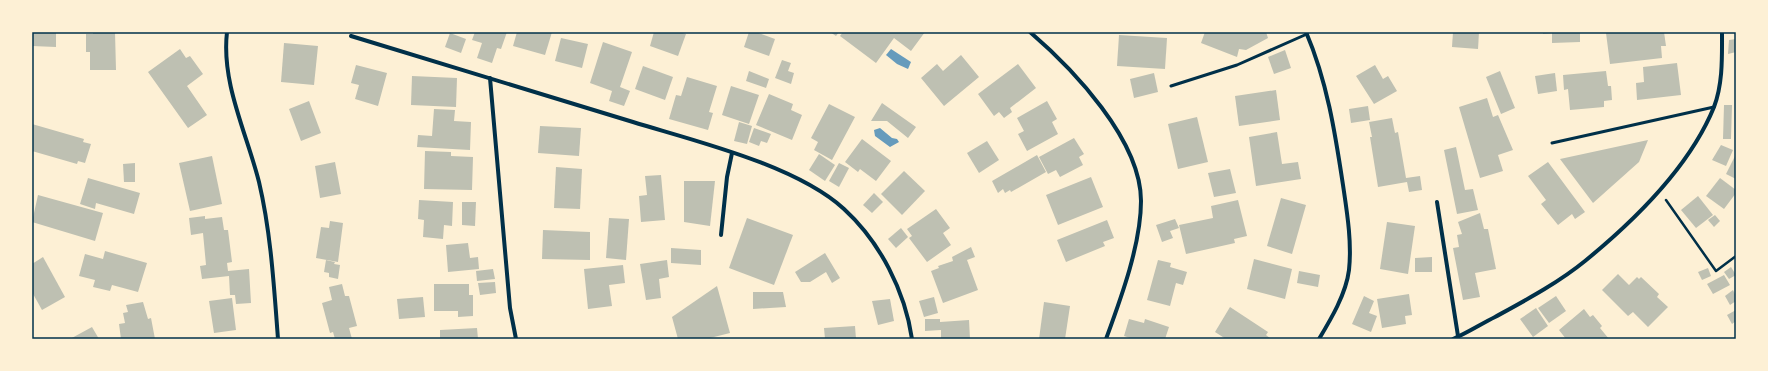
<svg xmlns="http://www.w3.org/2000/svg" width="1768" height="371" font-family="'Asap Condensed',sans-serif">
<rect width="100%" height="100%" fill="#fdf0d5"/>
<g fill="#669bbc">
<path d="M891,49L911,62L908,69L897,64L886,55Z"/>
<path d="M880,128L892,138L897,139L899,142L890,147L875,136L874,130Z"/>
</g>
<g fill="#bec0b2">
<path d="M32,32H56V47L32,46Z"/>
<path d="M93,32H115L116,70H90V52H86V34H93Z"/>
<path d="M475,32H507L501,49L497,48L492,63L477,58L482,43L472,40Z"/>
<path d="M517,32H552L545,55L513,46Z"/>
<path d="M654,32H679L686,34L678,56L650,46Z"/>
<path d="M749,32H756L775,39L769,56L744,47Z"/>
<path d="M830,32H839L836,36Z"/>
<path d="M843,32H925L911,51L894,38L876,63L840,36Z"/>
<path d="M1205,32H1266L1268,38L1246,50L1239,49L1237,57L1201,43Z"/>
<path d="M1453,32H1479L1478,49L1452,47Z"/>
<path d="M1543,32H1580V42L1552,43V33L1543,34Z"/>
<path d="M1614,32H1664L1666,46H1661L1662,58L1610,64L1606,33Z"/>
<path d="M450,33L466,39L461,53L445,47Z"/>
<path d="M1119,35L1167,38L1165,69L1117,66Z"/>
<path d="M561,38L588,44L582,68L555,61Z"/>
<path d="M1736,39V52L1728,54L1729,40Z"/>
<path d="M603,42L632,52L620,87L630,91L624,106L609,101L612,91L590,83Z"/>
<path d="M284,43L318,46L314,85L281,82Z"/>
<path d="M180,49L186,58L190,56L203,74L187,86L207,115L188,128L148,72Z"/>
<path d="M1285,50L1291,68L1274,74L1268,57Z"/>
<path d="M961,55L979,77L944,106L921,78L937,64L943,71Z"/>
<path d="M782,60L791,63L788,71L794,73L791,84L775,78Z"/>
<path d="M1677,63L1681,95L1637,100L1636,83L1644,82L1643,67Z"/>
<path d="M1018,64L1036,88L1010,108L1012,112L1004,118L999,112L994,116L978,94Z"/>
<path d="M356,65L387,73L378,106L355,99L359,85L351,83Z"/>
<path d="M1375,65L1383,79L1388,76L1397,91L1374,104L1356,76Z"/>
<path d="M643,66L673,77L665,100L635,89Z"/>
<path d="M749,71L769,79L766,88L746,81Z"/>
<path d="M1500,71L1515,108L1501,114L1486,77Z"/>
<path d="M1606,71L1608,86H1611L1612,100L1604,101V107L1570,110L1568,89L1564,90L1563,75Z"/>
<path d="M1154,73L1158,92L1134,98L1130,79Z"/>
<path d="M1555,73L1557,91L1538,94L1535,76Z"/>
<path d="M412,76L457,78L456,107L411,105Z"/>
<path d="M687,77L717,86L709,112L713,113L708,130L669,119L676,95L681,96Z"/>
<path d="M731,86L759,95L749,124L722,115Z"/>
<path d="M1276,90L1280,120L1239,126L1235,96Z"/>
<path d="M769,94L793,104L791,110L802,115L792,140L756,125Z"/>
<path d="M1487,98L1493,117L1498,115L1513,150L1498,155L1503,171L1480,178L1459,107Z"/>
<path d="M309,101L321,133L301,141L289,109Z"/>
<path d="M1047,101L1057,119L1052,122L1058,134L1027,151L1018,134L1024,131L1017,118Z"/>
<path d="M882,103L916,127L908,138L887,121H871Z"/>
<path d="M829,104L855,117L832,160L814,150L818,142L811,138Z"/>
<path d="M1724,105H1732L1731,139H1723Z"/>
<path d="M1368,106L1370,120L1351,123L1349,109Z"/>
<path d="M434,109L455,110L454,121L471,122L470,150L417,147L418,135L432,136Z"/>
<path d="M1197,117L1208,162L1178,169L1168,124Z"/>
<path d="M1392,118L1395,133L1398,132L1406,178L1420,176L1422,190L1409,192L1407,182L1378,187L1370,137H1372L1369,122Z"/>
<path d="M739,122L752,126L747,144L734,141Z"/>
<path d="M32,124L84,139L83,142L91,144L85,163L78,161L77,164L32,151Z"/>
<path d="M540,126L581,128L579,156L538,153Z"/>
<path d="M754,128L771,134L767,143L761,141L759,146L749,142Z"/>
<path d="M1277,132L1282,164L1298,162L1301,179L1256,186L1249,137Z"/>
<path d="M1074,138L1084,154L1079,157L1083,165L1060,177L1056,170L1048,174L1039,157Z"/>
<path d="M862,139L891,161L876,181L860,169L858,172L845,162Z"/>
<path d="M1648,140L1639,162L1593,203L1560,159Z"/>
<path d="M987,141L999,160L979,173L967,153Z"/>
<path d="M1721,145L1733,150L1726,166L1712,160Z"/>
<path d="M1456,147L1465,190L1473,189L1478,210L1457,214L1444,150Z"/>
<path d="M425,151L451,152V156L473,157L472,190L424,189Z"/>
<path d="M819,154L835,165L825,181L809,170Z"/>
<path d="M1736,154V179L1726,174Z"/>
<path d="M1037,155L1046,172L1011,192L1010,190L1005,193L1003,189L998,193L992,181Z"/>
<path d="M212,156L222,204L190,211L179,163Z"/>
<path d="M335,162L341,194L320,198L315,166Z"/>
<path d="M1548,162L1585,212L1575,219L1572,214L1558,225L1541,204L1546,200L1528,176Z"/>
<path d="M135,163V182H124L123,164Z"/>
<path d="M839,163L849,168L839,187L829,181Z"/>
<path d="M556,167L582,169L580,209L554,208Z"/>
<path d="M1230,169L1236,193L1214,197L1208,173Z"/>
<path d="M904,171L925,191L902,215L881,194Z"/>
<path d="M661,175L665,220L641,222L639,196L647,195L645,176Z"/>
<path d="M1091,177L1103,207L1058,225L1046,195Z"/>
<path d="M88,178L140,193L134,214L96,203L95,209L80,204Z"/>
<path d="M1720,178L1736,190V193L1724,209L1706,196Z"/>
<path d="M684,181H715L710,226L684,222Z"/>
<path d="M874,193L883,202L872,213L863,205Z"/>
<path d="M38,195L103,213L95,241L32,222Z"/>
<path d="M1698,196L1713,215L1696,228L1681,210Z"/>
<path d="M1281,198L1306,205L1292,254L1267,246Z"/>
<path d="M419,200L453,202L452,226L444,225L443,239L423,237L424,220L418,219Z"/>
<path d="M1238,200L1247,236L1234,239L1235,243L1186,254L1179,225L1213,218L1211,206Z"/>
<path d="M462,202H476L475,226L462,225Z"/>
<path d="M936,209L950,228L943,233L951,245L927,262L909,238L912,236L907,229Z"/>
<path d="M1480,213L1484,229H1488L1496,269L1475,273L1480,297L1463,300L1453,248L1459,247L1457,235L1462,234L1458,222Z"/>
<path d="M1715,215L1720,221L1714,227L1708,220Z"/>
<path d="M205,216V219L222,217L224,230H228L232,262L227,263L228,271L249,269L251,303L236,304L235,295H230L229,276L202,279L200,266L206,265L203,233L191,235L189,218Z"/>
<path d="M609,218L629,219L626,260L606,258Z"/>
<path d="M747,218L793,235L774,285L729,268Z"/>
<path d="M1175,219L1179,228L1170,231L1173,238L1162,242L1156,225Z"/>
<path d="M1107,220L1114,238L1103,242L1105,246L1066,262L1057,240Z"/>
<path d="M330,221L343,223L338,262L316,258L321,227L329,228Z"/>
<path d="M1387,222L1415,226L1408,274L1380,269Z"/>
<path d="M901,228L908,237L896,248L888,239Z"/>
<path d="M543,230L590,232V260L542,259Z"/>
<path d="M468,243L470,258L478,257L479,269L448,272L446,245Z"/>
<path d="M971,247L975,257L967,260L978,290L943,303L931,271L939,268L938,266L953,261L952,257Z"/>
<path d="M671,248L701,250V265L671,263Z"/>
<path d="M105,251L147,263L138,292L112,285L110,291L93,287L95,280L79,276L85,254L103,259Z"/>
<path d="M825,253L840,278L832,283L826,272L810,282H801L795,272Z"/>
<path d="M43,257L65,297L42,310L32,292V264Z"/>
<path d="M1432,257V272H1415V258Z"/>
<path d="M1254,259L1292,269L1285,299L1247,289Z"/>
<path d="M326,260L335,262L334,264L340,265L338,279L329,277V273L324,272Z"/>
<path d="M667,260L669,277L659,279L661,298L646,300L640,264Z"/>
<path d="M1158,260L1171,263L1170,267L1187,272L1183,285L1176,283L1170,306L1147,300Z"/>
<path d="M623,265L625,283L609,285L612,306L588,309L584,269Z"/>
<path d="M1731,267L1736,275L1729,279L1724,272Z"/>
<path d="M1708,268L1711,276L1702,280L1698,272Z"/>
<path d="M493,269L495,279L477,281L476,271Z"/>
<path d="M1299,271L1320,275L1318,287L1297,283Z"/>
<path d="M1618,274L1629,285L1637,277L1639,279L1641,277L1659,294L1657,297L1668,307L1648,327L1633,312L1628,316L1602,290Z"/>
<path d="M1724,275L1730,285L1713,294L1707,284Z"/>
<path d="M495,282L496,293L480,295L478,283Z"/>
<path d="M342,284L345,296H349L357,326L349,328L352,339H335L333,332L330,333L322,303L332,300L329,287Z"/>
<path d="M434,284H469V295H473V316L458,317V311H434Z"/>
<path d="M717,286L730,333L706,339H678L672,317Z"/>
<path d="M1733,290L1736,296V301L1730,305L1725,296Z"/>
<path d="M753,292H783L786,307L753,309Z"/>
<path d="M1409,294L1412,315L1405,316L1406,324L1382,328L1377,299Z"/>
<path d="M1364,296L1374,301L1369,313L1377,316L1371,332L1352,324Z"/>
<path d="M1556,296L1566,311L1549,323L1538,308Z"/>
<path d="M423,297L425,317L399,319L397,299Z"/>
<path d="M934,297L938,313L924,317L919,301Z"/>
<path d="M232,298L236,330L214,333L209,301Z"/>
<path d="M890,299L894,321L878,325L872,301Z"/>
<path d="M143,302L148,319L151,318L155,339H121L119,324L125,323L123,313L128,312L126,305Z"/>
<path d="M1044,302L1070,306L1065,339H1039Z"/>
<path d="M1230,307L1268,332L1266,335L1271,339H1226L1215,332Z"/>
<path d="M1536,308L1548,326L1533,337L1520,319Z"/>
<path d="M1584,309L1590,317L1593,315L1602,326L1600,328L1609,339H1566L1559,330Z"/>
<path d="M1736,310V321L1732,324L1727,315Z"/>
<path d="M925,319H940V322L969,320L970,339H941V330L925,331Z"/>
<path d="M1129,319L1144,323L1145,319L1169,327L1165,339H1133L1124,336Z"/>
<path d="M855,326L856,339H825L824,328Z"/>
<path d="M92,327L99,339H70Z"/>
<path d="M477,328L478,339H440V330Z"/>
</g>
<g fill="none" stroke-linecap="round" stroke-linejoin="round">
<path stroke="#003049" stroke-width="2.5" d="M1666,200L1716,271L1736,256"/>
<g stroke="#003049" stroke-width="3">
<path d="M1171,86L1237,65L1307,34"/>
<path d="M1552,143L1714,107"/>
</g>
<g stroke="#003049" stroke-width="4">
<path d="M227,32C221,83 247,134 259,182C271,233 274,287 278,339"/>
<path d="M1030,32C1073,69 1141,140 1141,201C1141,244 1121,298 1106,339"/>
<path d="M1306,32C1327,81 1335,132 1343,185C1347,212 1352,242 1349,270C1346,294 1331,319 1319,339"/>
<path d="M351,36C445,64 539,93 633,122C695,141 796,165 844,209C880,242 905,291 912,339"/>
<path d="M490,78L510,308L516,339"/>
<path d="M1437,202L1458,336"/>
<path d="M721,235L727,177L732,153"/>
<path d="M1453,339C1467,333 1481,324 1495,317C1526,300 1558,283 1585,261C1634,221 1690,166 1714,107C1723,83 1722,57 1722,32"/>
</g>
</g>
<rect width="1768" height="371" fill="none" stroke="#fdf0d5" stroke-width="66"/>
<rect x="33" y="33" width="1702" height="305" fill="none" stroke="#003049" stroke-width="1.5"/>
</svg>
